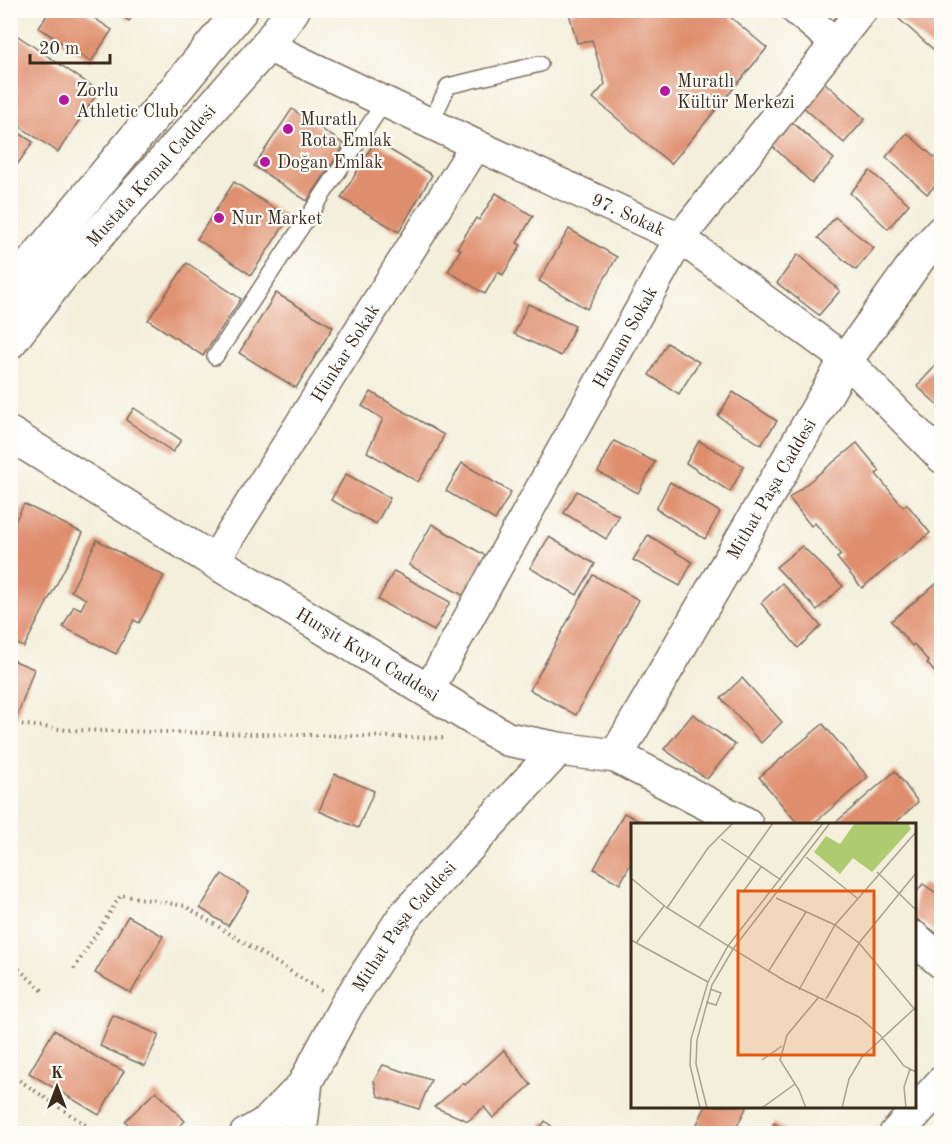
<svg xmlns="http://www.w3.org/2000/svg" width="952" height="1144" font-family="'Old Standard TT',serif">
<rect width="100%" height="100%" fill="#fdfcf7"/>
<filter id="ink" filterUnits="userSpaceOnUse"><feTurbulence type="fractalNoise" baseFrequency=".0167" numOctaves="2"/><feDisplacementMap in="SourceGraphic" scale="12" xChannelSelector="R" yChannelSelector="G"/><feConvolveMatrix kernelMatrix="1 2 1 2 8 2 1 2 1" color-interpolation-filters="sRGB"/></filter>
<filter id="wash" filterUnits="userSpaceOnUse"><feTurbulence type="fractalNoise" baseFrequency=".008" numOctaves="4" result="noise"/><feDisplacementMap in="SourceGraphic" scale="24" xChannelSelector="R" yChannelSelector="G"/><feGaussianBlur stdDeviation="1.35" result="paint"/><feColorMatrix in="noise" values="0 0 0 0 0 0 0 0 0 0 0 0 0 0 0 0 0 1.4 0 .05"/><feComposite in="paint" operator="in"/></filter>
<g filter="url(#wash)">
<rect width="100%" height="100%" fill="#f3efdb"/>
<g id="blocks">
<g fill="#df8e6d">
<path d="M50,10H82L112,30L91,62L39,28Z"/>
<path d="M115,10H137L129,21Z"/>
<path d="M576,10H722L767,48L671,164L593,98L605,84L592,40L577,43L569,13Z"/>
<path d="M908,10H936L942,15V57L899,19Z"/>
<path d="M15,34L99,91L58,152L10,120V41Z"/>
<path d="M824,82L865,119L844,143L802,106Z"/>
<path d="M292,109L345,145L307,201L254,166Z"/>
<path d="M792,122L834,159L812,183L771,145Z"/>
<path d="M10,127L33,142L10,175Z"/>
<path d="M907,133L942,164V179L927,194L886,157Z"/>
<path d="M375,141L432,175L399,232L341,198Z"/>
<path d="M870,171L909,204L888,229L850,193Z"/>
<path d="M234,182L289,218L251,275L197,239Z"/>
<path d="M496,193L533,216L517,243L521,245L503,275L498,272L485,294L448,271L461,249L457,248L476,218L479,220Z"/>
<path d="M835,217L874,248L856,270L818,238Z"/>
<path d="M569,229L617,257L587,309L539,281Z"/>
<path d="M798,254L840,291L819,315L777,283Z"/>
<path d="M187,263L241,299L203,356L148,320Z"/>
<path d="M276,293L333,327L296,388L239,353Z"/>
<path d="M528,304L575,326L561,356L514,334Z"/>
<path d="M667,343L699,362L679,394L649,375Z"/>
<path d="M942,359V409L917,386Z"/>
<path d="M371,392L444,435L437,451L418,482L367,452L383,419L362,406Z"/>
<path d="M733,392L777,421L761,445L718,416Z"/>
<path d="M134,408L181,440L173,452L126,420Z"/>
<path d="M614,441L655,462L638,493L598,472Z"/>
<path d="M699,441L744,466L730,492L686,463Z"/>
<path d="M857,443L880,471L876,474L903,507L907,504L930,533L862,588L837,558L841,555L815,523L811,526L789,498Z"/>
<path d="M462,463L511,492L495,520L446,491Z"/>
<path d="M346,474L390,498L376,524L331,500Z"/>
<path d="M670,482L720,512L705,539L656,509Z"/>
<path d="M577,491L619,516L606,539L564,513Z"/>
<path d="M24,504L83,533L24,647L10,641V531Z"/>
<path d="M432,524L486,556L464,596L409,565Z"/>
<path d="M648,535L692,562L680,586L633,560Z"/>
<path d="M549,537L595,564L577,595L530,568Z"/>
<path d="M97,540L164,576L139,623L134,620L116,654L63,627L74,606L81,609L86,599L71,591Z"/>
<path d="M802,546L843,586L817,610L776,567Z"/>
<path d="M394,571L450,602L434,631L378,600Z"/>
<path d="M593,575L639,600L576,715L530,690Z"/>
<path d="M942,579V681L927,663L929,662L914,644L912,646L891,621Z"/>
<path d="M782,583L821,626L798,648L761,603Z"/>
<path d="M10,659L34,669L17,717L10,714Z"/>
<path d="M742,678L782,722L761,743L721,698Z"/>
<path d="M693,714L735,745L707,779L664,749Z"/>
<path d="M823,724L868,777L813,824H798L759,777Z"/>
<path d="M895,771L918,802L894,824H834Z"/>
<path d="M335,774L374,791L358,828L319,811Z"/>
<path d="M624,813L645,824H632V861L620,884L594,869Z"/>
<path d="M222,874L249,892L228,926L200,908Z"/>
<path d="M923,884L942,897V937L914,917V895Z"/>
<path d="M128,916L163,936L131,993L95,973Z"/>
<path d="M113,1015L159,1035L145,1066L100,1046Z"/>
<path d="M54,1030L101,1060L124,1071L99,1115L29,1073Z"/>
<path d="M504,1050L531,1085L493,1118L484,1107L468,1121L434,1107L463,1083L465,1085Z"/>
<path d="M383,1065L431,1080L419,1109L378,1096L374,1081Z"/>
<path d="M156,1091L185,1121L171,1134H137L125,1121Z"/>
<path d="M706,1106H747L733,1134H696L693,1132Z"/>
<path d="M545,1121L561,1134H536Z"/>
<path d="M774,1123L791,1134H768Z"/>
</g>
</g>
</g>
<g filter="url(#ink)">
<use href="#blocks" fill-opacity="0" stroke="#7b6f60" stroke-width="1.5"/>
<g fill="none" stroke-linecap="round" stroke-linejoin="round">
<g stroke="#7b6f60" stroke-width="18">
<g id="service">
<path d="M431,123L448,86L540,64"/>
<path d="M215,357L385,101"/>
</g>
</g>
<g stroke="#7b6f60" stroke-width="33">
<g id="minor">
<path d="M796,10L836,43"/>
<path id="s1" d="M267,46L476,145L680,238L846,360L942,458"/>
<path id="s2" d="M214,561L476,145"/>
<path id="s3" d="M428,691L680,238L862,10"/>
<path d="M245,1134L267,1121L306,1081"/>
</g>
</g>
<g stroke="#7b6f60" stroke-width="36">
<g id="tertiary">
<path id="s4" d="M10,434L214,561L507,739L558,749L616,756L746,824"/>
<path id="s5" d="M616,756L846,360L921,255L942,232"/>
<path d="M914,938L942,962"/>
<path id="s6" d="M300,1134L306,1081L346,1006L403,918L558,749"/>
<path d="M896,1134L942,1083"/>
</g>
</g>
<g stroke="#7b6f60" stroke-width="36">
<g id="primary">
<path d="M10,290L241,10"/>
<path id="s7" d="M10,342L62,275L267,46L293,10"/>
</g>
</g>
<g stroke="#7b6f60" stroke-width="4" stroke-dasharray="1.5 4.5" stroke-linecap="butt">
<path d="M10,723L68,730L447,738"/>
<path d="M10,961L44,992"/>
<path d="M74,969L121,895L185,906L322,991"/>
<path d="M10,1073L13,1076L99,1134"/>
</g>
<use href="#service" stroke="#fff" stroke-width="15"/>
<use href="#minor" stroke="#fff" stroke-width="30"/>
<use href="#tertiary" stroke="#fff" stroke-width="33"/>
<use href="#primary" stroke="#fff" stroke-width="33"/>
</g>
</g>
<g fill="#b5179e" stroke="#fdfcf7" stroke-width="2">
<circle cx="665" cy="91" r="6"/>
<circle cx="64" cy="100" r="6"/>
<circle cx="288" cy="129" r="6"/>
<circle cx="265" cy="162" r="6"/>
<circle cx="219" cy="218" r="6"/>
</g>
<g text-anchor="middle" stroke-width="4.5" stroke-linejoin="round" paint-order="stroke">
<g font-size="18" fill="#3b2a1e" stroke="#fdfcf7" text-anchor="start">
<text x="677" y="87">Muratlı<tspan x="677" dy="21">Kültür Merkezi</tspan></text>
<text x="76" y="96">Zorlu<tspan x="76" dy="21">Athletic Club</tspan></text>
<text x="300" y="125">Muratlı<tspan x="300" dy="21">Rota Emlak</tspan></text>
<text x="277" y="168">Doğan Emlak</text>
<text x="231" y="224">Nur Market</text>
</g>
<g font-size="18" fill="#3b2a1e" stroke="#fdfcf7">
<text dy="6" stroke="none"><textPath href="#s7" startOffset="218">Mustafa Kemal Caddesi</textPath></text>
<text dy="6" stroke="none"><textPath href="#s1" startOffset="399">97. Sokak</textPath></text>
<text dy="6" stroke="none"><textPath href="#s3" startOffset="405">Hamam Sokak</textPath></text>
<text dy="6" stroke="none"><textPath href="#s2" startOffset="246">Hünkar Sokak</textPath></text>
<text dy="6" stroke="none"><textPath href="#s5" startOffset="309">Mithat Paşa Caddesi</textPath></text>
<text dy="6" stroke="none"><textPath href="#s4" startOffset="420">Hurşit Kuyu Caddesi</textPath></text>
<text dy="6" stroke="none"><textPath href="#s6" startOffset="237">Mithat Paşa Caddesi</textPath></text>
</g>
</g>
<g transform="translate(631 823)">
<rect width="285" height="285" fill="#f3efdb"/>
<path d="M224,0H277L280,6L241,49L222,35L209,51L183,29L195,13L209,21Z" fill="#aecb72"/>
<path fill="none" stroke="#a9a08f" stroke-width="1.5" d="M90,16L150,57M175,34L226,75M246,49L285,87M0,55L36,85L154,158L228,194L250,213L273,243L285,249M112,69L130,44M145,75L204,102L228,120L285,188M36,85L77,25L102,0M68,104L142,0M0,117L77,159M5,120L33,83M137,149L175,89M168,167L204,102L285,9M195,176L228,120L285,50M75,179L85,182L90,170L79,166M131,237L151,223M69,285L59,242L60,216L77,159L97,123L192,0M76,285L65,241L66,217L81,162L102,126L199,0M131,285L164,261M175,285L168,267L149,237L156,212L187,175M211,285L218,256L231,234L284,185M275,285L273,264L279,246"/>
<path fill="#e8590c" fill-opacity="0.15" stroke="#e8590c" stroke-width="3" d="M107,68H243V232H107Z"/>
<rect width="285" height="285" fill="none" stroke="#3b2a1e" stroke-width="3"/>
</g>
<rect width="952" height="1144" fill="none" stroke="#fdfcf7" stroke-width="36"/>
<g transform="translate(57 1087)" stroke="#fdfcf7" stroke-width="4.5" paint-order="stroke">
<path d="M0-4.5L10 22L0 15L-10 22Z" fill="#3b2a1e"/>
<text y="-9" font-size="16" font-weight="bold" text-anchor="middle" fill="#3b2a1e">K</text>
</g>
<path d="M30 54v9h80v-9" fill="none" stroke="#3b2a1e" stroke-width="3"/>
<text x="39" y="54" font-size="18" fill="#3b2a1e" stroke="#fdfcf7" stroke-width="4.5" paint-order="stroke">20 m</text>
</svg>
